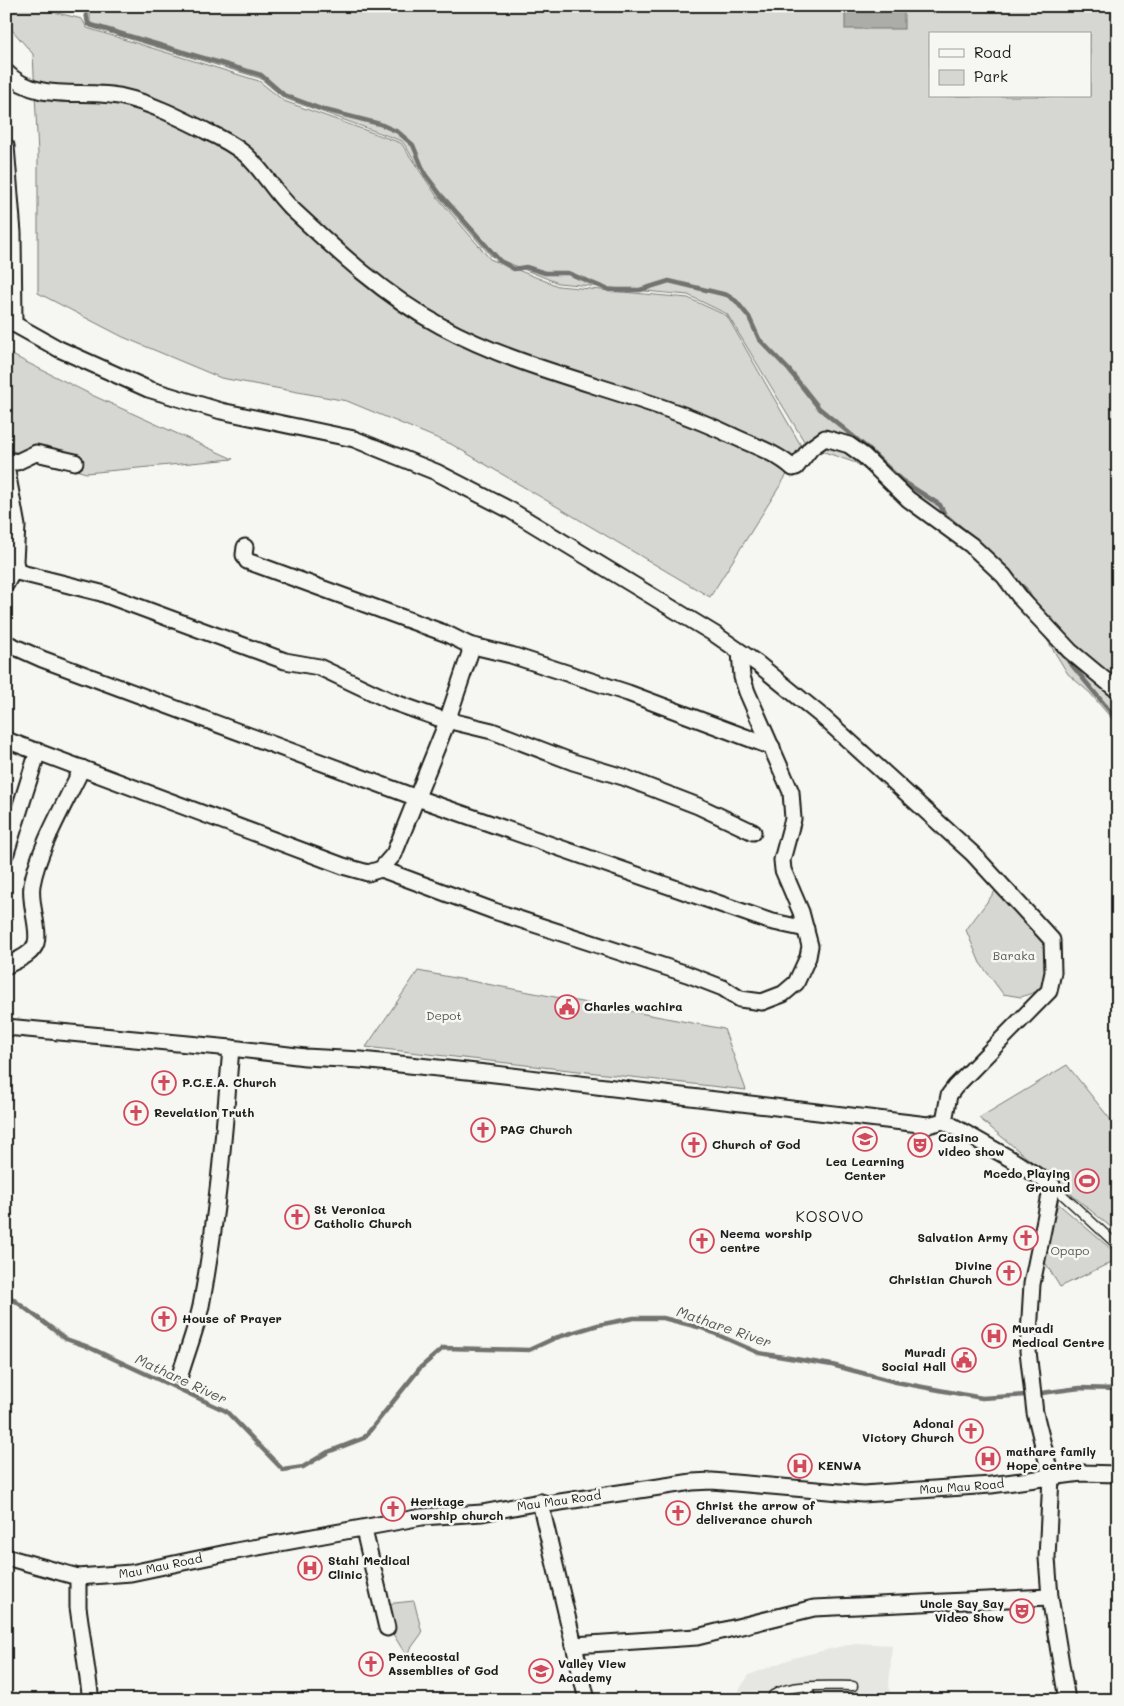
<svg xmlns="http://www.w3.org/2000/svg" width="1124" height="1706" font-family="Mali,sans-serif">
<rect width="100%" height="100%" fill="#f6f6f2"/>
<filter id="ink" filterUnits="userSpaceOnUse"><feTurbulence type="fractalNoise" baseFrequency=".02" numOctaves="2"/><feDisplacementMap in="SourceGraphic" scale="10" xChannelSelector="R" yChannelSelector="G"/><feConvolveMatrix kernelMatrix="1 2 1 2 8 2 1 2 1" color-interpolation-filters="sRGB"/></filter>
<g filter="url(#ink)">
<path fill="#e6e6e2" d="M855,1643L892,1645L889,1687L892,1700H740L739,1690L749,1675L793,1658Z"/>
<g fill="#d6d6d2" stroke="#797977" fill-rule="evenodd">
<path d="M6,6L38,8L82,19L87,28L259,81L284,101L401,143L438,198L490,259L558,286L688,298L727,316L803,449L710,597L451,444L347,401L221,378L123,337L38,293V154L33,54L6,23Z"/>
<path d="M90,6H1118V726L1090,693L1068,674L1019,594L981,557L856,463L807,446L727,314L688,295L558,283L491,256L439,197L402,141L284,98L260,78L90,27ZM930,34H1090V96H930Z"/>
<path d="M6,352L94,396L233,459L86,473L6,449Z"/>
<path d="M996,890L1047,943L1046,988L1021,997L1003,994L980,963L966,930Z"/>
<path d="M418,971L724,1029L746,1090L366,1047Z"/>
<path d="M1067,1065L1118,1129V1233L979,1118Z"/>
<path d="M1055,1201L1118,1255V1259L1060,1287L1040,1254Z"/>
<path d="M414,1601L422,1633L406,1655L393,1634L385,1604Z"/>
</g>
<rect fill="#acaca9" stroke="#727271" x="845" y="6" width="59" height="23"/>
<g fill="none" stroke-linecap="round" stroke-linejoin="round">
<g stroke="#727271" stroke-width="4.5">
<path d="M85,6L88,24L261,75L284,95L321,109L380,124L398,132L413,145L425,174L441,195L500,261L514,269L526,267L545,273H568L609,290H640L669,281L727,295L736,301L749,317L759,339L789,370L819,408L866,447L901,480L940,505L945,515L970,536"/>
<path d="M1015,580L1025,589L1032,601"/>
<path d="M1062,653L1118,721"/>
<path d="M6,1294L66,1339L86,1346L226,1411L283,1470L303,1467L328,1452L364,1438L420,1368L443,1348L529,1350L555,1338L598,1325L634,1318H663L702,1328L759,1353L832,1365L896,1382L982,1398L1026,1395L1080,1388L1118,1389"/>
</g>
<g stroke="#1c1c1c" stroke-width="11">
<g id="service">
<path d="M1052,1185L1118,1246"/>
<path d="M807,1687L812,1700"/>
<path d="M772,1700L773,1695C790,1683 832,1686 853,1686"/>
</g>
</g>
<g stroke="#1c1c1c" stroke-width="19">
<g id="minor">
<path d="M6,72C37,104 84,88 123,97C151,103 180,118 206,131C219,137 234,145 245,154C263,170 274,192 292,209C338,252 385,296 441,326C533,376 639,391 733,436C752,445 777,453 793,468L796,467L811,448L825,438L849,445L864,456L908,499L971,545L1004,576L1022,600L1070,651L1118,691"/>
<path d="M6,146L13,233L14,324L59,349L148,389L221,411L354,439L436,472L510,510L716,635L758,664L824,718L973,854L1052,940L1053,972L1049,991L955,1087L949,1095L944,1121"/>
<path d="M6,460L17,462L36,453L75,462"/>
<path d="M6,466L17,526L15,561L17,572"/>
<path d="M6,584L12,573L17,572L101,593L285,661L319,667L393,702L438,718L492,731L573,762L623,777L698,806L753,832"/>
<path d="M6,643L42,659L417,798L769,921L806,929"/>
<path d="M469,645L511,655L628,693L772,747"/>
<path d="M6,740L343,866L368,873L381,869L394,854L445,727L470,653L469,645L447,634L247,561L244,555L245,547"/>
<path d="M6,853L38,751"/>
<path d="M381,869L494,911L687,974L723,988L740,999L762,1002L783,994L796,983L808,957L810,946L801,912L783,870L782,860L793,819L791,792L747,692L742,677L740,652"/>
<path d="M6,966C17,960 32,955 36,943C40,928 29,904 32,885C38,849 66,802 82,768"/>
<path d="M6,1027L231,1048L305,1057L361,1060L486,1073L928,1125L944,1121"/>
<path d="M944,1121L1009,1158L1052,1185L1032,1284L1028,1351L1035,1413L1051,1477L1047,1558L1050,1597L1067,1700"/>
<path d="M180,1375C187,1352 196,1329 201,1306C217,1221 224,1134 231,1048"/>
<path d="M540,1502L587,1700"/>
<path d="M364,1530L387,1628"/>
<path id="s1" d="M6,1557L78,1577L131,1573L236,1551L422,1517L482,1513L540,1502L547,1504L692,1482L712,1481L863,1494L991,1485L1081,1473L1118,1474"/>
<path d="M78,1577V1607L91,1700"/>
<path d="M574,1645L697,1637L814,1608L1050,1597"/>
</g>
</g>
<use href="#service" stroke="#f6f6f2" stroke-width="8"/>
<use href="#minor" stroke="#f6f6f2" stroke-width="15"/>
</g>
</g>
<defs>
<g id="civic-ring" transform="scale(1.25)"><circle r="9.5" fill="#f6f6f2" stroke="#d1495b" stroke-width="1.5"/><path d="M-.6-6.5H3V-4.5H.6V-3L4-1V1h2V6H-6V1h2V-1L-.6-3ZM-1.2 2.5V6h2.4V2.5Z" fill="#d1495b"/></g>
<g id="church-ring" transform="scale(1.25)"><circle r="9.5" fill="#f6f6f2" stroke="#d1495b" stroke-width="1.5"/><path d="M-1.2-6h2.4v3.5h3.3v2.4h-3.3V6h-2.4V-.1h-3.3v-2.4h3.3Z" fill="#d1495b"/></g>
<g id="school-ring" transform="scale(1.25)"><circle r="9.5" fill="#f6f6f2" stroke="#d1495b" stroke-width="1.5"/><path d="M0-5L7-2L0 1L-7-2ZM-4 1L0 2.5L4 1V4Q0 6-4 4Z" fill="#d1495b"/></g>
<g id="theatre-ring" transform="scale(1.25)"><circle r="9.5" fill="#f6f6f2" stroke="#d1495b" stroke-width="1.5"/><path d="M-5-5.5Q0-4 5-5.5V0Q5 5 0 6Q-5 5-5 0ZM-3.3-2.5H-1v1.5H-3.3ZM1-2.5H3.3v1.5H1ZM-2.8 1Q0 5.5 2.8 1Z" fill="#d1495b"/></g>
<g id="stadium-ring" transform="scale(1.25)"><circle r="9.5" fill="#f6f6f2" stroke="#d1495b" stroke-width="1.5"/><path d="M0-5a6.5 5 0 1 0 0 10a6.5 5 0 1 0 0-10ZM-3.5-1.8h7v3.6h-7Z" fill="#d1495b"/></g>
<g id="hospital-ring" transform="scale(1.25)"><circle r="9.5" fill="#f6f6f2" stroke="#d1495b" stroke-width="1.5"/><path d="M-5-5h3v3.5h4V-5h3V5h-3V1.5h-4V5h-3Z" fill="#d1495b"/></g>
</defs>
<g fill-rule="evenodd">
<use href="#civic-ring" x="567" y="1007"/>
<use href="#church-ring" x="164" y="1083"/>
<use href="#church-ring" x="136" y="1113"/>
<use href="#church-ring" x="483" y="1130"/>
<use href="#school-ring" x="865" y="1139"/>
<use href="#church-ring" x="694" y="1145"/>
<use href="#theatre-ring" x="920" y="1145"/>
<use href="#stadium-ring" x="1087" y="1181"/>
<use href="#church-ring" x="297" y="1217"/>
<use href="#church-ring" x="1026" y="1238"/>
<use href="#church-ring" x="702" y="1241"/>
<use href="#church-ring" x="1009" y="1273"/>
<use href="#church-ring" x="164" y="1319"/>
<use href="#hospital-ring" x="994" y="1336"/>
<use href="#civic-ring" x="964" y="1360"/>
<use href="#church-ring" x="971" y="1431"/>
<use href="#hospital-ring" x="988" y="1459"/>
<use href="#hospital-ring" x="800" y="1466"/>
<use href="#church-ring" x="393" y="1509"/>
<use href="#church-ring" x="678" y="1513"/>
<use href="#hospital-ring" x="310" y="1568"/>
<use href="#theatre-ring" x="1022" y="1611"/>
<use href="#church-ring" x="371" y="1664"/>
<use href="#school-ring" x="541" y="1671"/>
</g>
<g text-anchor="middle" stroke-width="5" stroke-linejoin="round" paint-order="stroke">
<g font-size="12" fill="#545453" stroke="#f6f6f2">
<text x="1014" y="960">Baraka</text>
<text x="444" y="1020">Depot</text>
<text x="1070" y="1255">Opapo</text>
</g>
<g font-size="12" font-weight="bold" fill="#1c1c1c" stroke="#f6f6f2" text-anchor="start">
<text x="584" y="1011">Charles wachira</text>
<text x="182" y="1087">P.C.E.A. Church</text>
<text x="154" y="1117">Revelation Truth</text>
<text x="500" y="1134">PAG Church</text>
<text x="938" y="1142">Casino<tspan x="938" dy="14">video show</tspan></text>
<text x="712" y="1149">Church of God</text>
<text x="865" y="1166" text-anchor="middle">Lea Learning<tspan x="865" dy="14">Center</tspan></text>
<text x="1070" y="1178" text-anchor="end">Mcedo Playing<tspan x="1070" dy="14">Ground</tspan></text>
<text x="314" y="1214">St Veronica<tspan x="314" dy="14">Catholic Church</tspan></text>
<text x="720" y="1238">Neema worship<tspan x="720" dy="14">centre</tspan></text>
<text x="1008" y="1242" text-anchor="end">Salvation Army</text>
<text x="992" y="1270" text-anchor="end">Divine<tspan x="992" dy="14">Christian Church</tspan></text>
<text x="182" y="1323">House of Prayer</text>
<text x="1012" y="1333">Muradi<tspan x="1012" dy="14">Medical Centre</tspan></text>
<text x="946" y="1357" text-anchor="end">Muradi<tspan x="946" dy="14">Social Hall</tspan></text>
<text x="954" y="1428" text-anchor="end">Adonai<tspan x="954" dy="14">Victory Church</tspan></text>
<text x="1006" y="1456">mathare family<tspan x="1006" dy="14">Hope centre</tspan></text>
<text x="818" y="1470">KENWA</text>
<text x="410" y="1506">Heritage<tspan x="410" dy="14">worship church</tspan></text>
<text x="696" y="1510">Christ the arrow of<tspan x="696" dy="14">deliverance church</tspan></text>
<text x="328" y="1565">Stahi Medical<tspan x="328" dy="14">Clinic</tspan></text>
<text x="1004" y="1608" text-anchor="end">Uncle Say Say<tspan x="1004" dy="14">Video Show</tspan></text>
<text x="388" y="1661">Pentecostal<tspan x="388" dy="14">Assemblies of God</tspan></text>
<text x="558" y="1668">Valley View<tspan x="558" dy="14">Academy</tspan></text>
</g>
<g font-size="12" fill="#1c1c1c" stroke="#f6f6f2">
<text dy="4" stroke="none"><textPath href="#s1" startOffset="968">Mau Mau Road</textPath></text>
<text transform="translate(559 1501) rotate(-8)" y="4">Mau Mau Road</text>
<text dy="4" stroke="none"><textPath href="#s1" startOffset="158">Mau Mau Road</textPath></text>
</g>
<g font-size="14" font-style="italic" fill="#565654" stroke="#f6f6f2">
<text transform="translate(724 1327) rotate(19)" y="5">Mathare River</text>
<text transform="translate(181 1379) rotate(25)" y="5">Mathare River</text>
</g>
<g font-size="15" letter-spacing="1" fill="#1c1c1c" stroke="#f6f6f2">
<text x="830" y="1222">KOSOVO</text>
</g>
</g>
<rect width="1124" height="1706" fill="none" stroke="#f6f6f2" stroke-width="25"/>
<rect x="12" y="12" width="1099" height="1681" fill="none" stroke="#1c1c1c" stroke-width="2" filter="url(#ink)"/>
<rect x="929" y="32" width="162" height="65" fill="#f6f6f2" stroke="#9f9f9c"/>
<rect x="939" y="49" width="25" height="8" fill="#f6f6f2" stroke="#9f9f9c"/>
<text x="974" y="58" font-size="15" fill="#1c1c1c">Road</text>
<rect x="939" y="70" width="25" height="15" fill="#d6d6d2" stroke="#9f9f9c"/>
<text x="974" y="82" font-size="15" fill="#1c1c1c">Park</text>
</svg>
